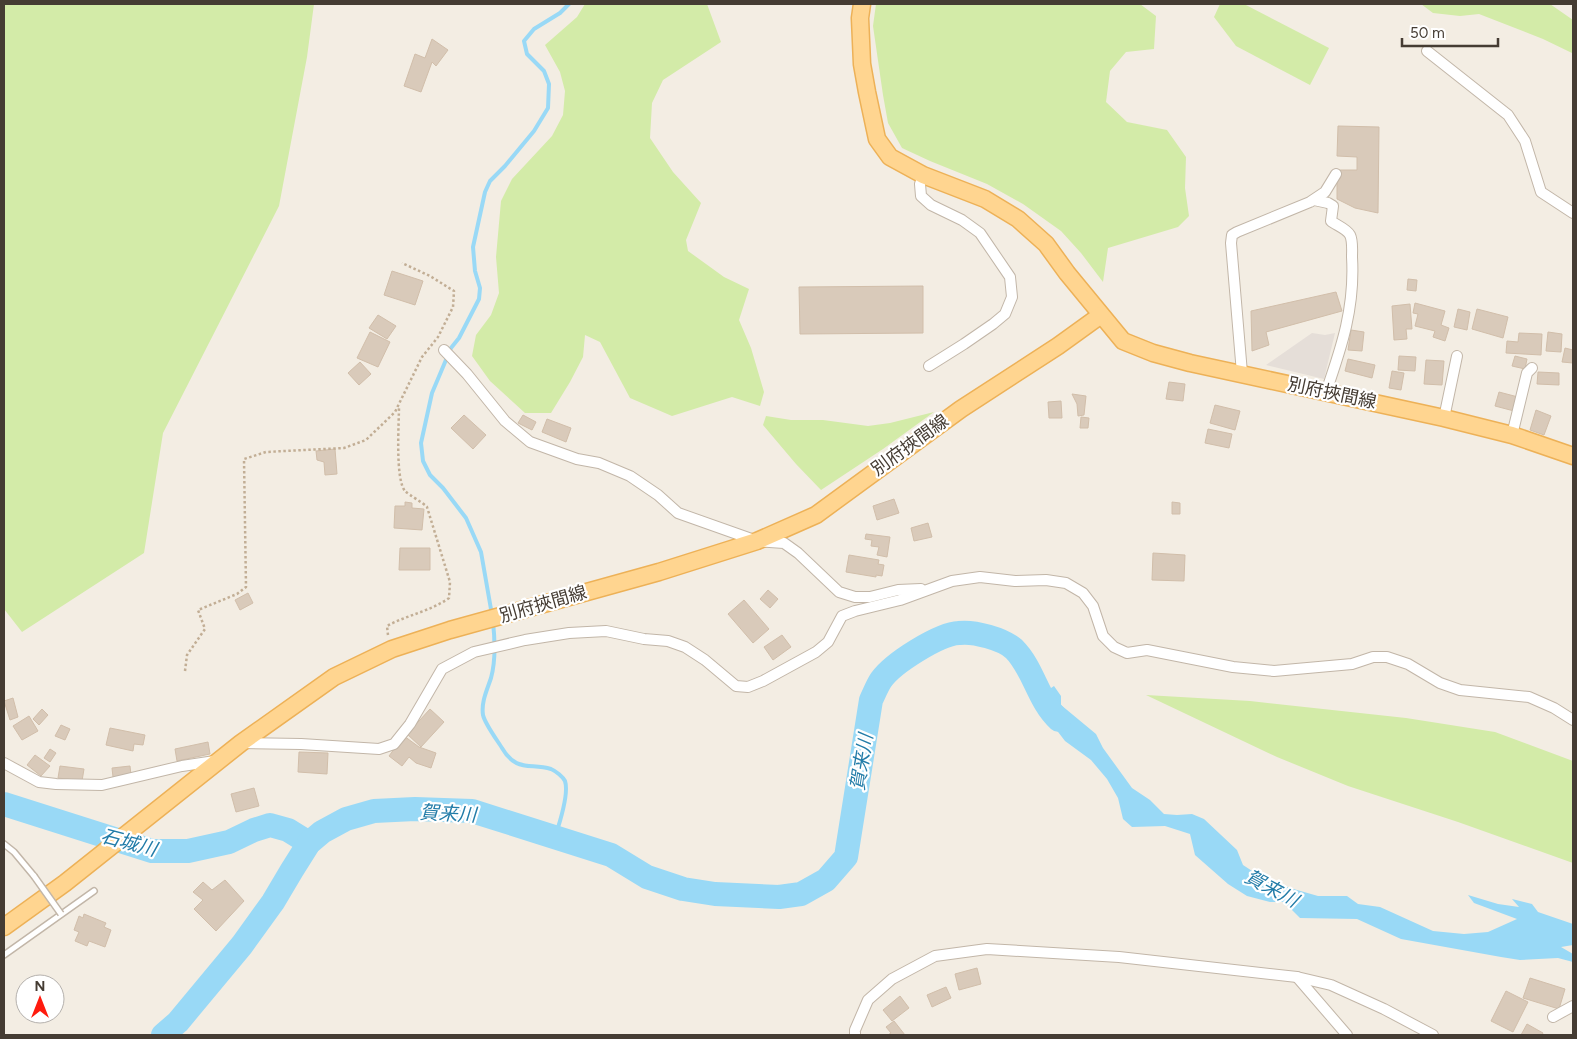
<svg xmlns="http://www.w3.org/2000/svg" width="1577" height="1039" font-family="Figtree,'Noto Sans JP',sans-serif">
<rect width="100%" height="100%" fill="#f3ede3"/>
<path fill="#e5ded8" d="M1312,333L1325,335L1335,333L1324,379L1266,365Z"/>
<g fill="#d3eba8">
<path d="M4,4H314L307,57L279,206L163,433L144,553L22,632L4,609Z"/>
<path d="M585,4H707L721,42L663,80L652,103L650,138L673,172L701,203L686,240L688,251L724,277L749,289L739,320L751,348L764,392L760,406L732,397L672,416L630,398L600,342L585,335L583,357L570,382L551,413H525L490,381L472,356L476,335L491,315L499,293L496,257L501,201L512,179L552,136L563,115L565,91L560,72L545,45L577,17Z"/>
<path d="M876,4H1140L1156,16L1154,49L1126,52L1110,71L1106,102L1127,122L1167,130L1186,157L1185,188L1189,216L1178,227L1108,248L1103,282L1081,253L1061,231L1023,204L987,184L930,161L902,148L888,123L883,95L873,26Z"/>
<path d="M1220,4H1244L1329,48L1310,85L1236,46L1214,17Z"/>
<path d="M1421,4H1550L1573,20V51L1572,53L1543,39L1479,14L1460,16L1433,13Z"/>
<path d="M934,412L883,449L821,490L796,464L763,425L766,416L791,420H823L868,426L890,423Z"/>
<path d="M1146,695L1250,701L1406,718L1495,732L1573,761V863L1458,822L1348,786L1277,757Z"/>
</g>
<path fill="#99d9f6" d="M1054,686L1061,696V705L1096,734L1103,748L1132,788L1150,800L1164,814L1177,815L1192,814L1204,819L1237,850L1243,865L1269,882L1318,896H1347L1358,904L1380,907L1433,931L1464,934L1488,932L1517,919L1474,903L1468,895L1498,904L1519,907L1512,899L1532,904L1538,912L1573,924V945L1561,947L1573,954V962L1558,958L1520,960L1501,957L1401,939L1357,919L1300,918L1284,902H1270L1247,896L1228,884L1195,855L1190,834L1165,826L1132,827L1123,819L1118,798L1107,779L1091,760L1065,741L1042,711L1036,698Z"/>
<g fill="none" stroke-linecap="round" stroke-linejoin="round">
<g stroke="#99d9f6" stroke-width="4">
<path d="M492,615L481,552L466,518L443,488L430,475L423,461L421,443L432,393L451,348L459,338L479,299L480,288L475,271L473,247L485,192L490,181L505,166L534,131L548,108L549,84L544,71L527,54L524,41L534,29L560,13L569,4"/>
<path d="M493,622C495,640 496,660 491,678C487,690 481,702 483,715C485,724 497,740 502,748C516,772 529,763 551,769C556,771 563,777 565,781C569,793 559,825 555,837"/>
</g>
<g stroke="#99d9f6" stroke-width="24">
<path d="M4,804L152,851H188L229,842L254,830L270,825L288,830L309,843"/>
<path d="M163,1035L178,1022L242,945L273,902L292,870L309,843L322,832L346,819L374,811L415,809L472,811L611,855L647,877L683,889L715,894L779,897L801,894L826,880L846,857L871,700C874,694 877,686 881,680C893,663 939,634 959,633C974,631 1003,639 1014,649C1034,669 1038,701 1059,720"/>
</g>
</g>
<g fill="#d9caba" stroke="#d1beaa">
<path d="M432,39L448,50L436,66L432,62L421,92L404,86L415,54L425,58Z"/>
<path d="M1338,126L1379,127L1378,213L1355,208L1337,199V170H1357V157L1337,156Z"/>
<path d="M392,271L423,281L415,305L384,295Z"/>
<path d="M1408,279L1417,280L1416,291L1407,290Z"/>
<path d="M923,286V333L800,334L799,287Z"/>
<path d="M1336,292L1342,311L1266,332L1269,345L1252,351L1251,311Z"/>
<path d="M1415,303L1445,311L1441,325L1449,328L1445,341L1433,337L1435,331L1415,326L1418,314L1413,313Z"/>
<path d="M1410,304L1412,329H1406L1407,339L1394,340L1392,306Z"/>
<path d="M1458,309L1470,312L1467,330L1454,327Z"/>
<path d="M1477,309L1508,317L1503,338L1472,329Z"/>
<path d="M378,315L396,326L387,339L369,328Z"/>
<path d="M1351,330L1364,332L1362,351L1348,350Z"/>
<path d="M370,332L390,342L378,367L357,358Z"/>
<path d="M1548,332L1562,334L1561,352L1546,351Z"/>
<path d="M1519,333L1542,334L1541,355L1506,353L1507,341L1518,342Z"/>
<path d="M1565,348L1573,350V363L1562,362Z"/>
<path d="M1399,356L1416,357L1415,371L1398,370Z"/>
<path d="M1515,356L1527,359L1525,369L1512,366Z"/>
<path d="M1348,359L1375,365L1372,378L1345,371Z"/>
<path d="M1426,360L1444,361L1442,385L1424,384Z"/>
<path d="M360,362L371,374L359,385L348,373Z"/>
<path d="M1392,371L1404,373L1401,390L1389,388Z"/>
<path d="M1538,372L1559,373V385L1537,384Z"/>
<path d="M1169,382L1185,384L1183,401L1166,399Z"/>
<path d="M1499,392L1518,397L1514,411L1495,406Z"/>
<path d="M1072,394L1086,396L1084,415L1078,416L1077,404Z"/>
<path d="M1061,401L1062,418H1049L1048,402Z"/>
<path d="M1215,405L1240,411L1235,430L1210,423Z"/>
<path d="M1536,410L1551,416L1544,435L1530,430Z"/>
<path d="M464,415L486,435L473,449L451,428Z"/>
<path d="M523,415L536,422L532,430L518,423Z"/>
<path d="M1081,417L1089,418L1088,428H1080Z"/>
<path d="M547,419L571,428L566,442L542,432Z"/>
<path d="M1208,429L1232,434L1229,448L1205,443Z"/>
<path d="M335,449L337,474L325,475L324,462L317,460L316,451Z"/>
<path d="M894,499L899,513L877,520L873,506Z"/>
<path d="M405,502L412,503V508L424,509L422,530L394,528L395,506H405Z"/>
<path d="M1172,502L1180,503V514H1172Z"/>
<path d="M928,523L932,537L914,541L911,528Z"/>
<path d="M866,534L890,537L887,557L877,555L879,547L871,546L872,540L865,539Z"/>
<path d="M400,548H430V570H399Z"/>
<path d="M1153,553L1185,555L1184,581L1152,580Z"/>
<path d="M849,555L879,560L878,564L884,565L882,576L876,575V577L846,572Z"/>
<path d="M768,590L778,599L770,608L760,599Z"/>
<path d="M248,593L253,603L240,610L235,600Z"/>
<path d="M744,600L769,629L753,643L728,614Z"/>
<path d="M782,635L791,647L773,660L764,647Z"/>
<path d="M13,698L18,717L10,720L4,701Z"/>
<path d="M42,709L48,715L39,725L33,719Z"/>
<path d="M430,709L444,722L421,747L407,734Z"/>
<path d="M29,716L38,731L22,740L13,726Z"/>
<path d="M61,725L70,729L65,740L55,736Z"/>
<path d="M110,728L145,735L143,745L134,744L133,751L106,745Z"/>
<path d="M404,736L419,747L436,753L431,768L416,763L409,757L402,766L389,756Z"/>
<path d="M208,742L210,754L177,761L175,749Z"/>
<path d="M50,749L56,753L50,762L44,758Z"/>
<path d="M299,752L328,753L327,774L298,772Z"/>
<path d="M35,755L50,766L41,776L27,765Z"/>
<path d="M60,766L84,769L82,781L58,778Z"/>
<path d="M130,766L131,775L113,777L112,768Z"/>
<path d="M254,788L259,806L236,812L231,794Z"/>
<path d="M225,880L244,901L216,931L194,909L203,900L193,892L203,882L212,890Z"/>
<path d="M84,914L106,923L104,927L111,930L105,947L89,941L87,946L75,941L79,932L74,930L79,916L83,918Z"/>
<path d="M977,968L981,984L959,990L955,974Z"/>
<path d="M1530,978L1565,989L1559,1009L1523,998Z"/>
<path d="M946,987L951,998L932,1007L927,995Z"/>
<path d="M1506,991L1528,1002L1513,1032L1491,1021Z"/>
<path d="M900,996L909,1008L892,1021L883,1010Z"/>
<path d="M894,1021L905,1035H888L891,1033L886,1027Z"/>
<path d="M1527,1024L1543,1033L1542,1035H1521Z"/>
</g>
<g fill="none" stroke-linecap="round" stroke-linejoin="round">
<g stroke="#c2b6a8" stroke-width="8">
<g id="lane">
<path d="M4,844L14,852L34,876"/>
<path d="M4,955L94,891"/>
</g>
</g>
<g stroke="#c2b6a8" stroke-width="12">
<g id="street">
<path d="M1427,51L1508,115L1525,141L1541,192L1573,213"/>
<path d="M923,175L920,184L921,196L931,205L962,220L980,233L1010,277L1012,297L1005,314L993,324L964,344L929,366"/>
<path d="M1314,200L1328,203L1333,206L1331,221C1336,225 1347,229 1350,235C1353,241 1352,251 1352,257C1355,307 1342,346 1326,392"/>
<path d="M444,350L467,374L505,421L530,442L577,459L599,463L630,476L658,495L678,513L757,541L784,543L798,553L839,592L855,597H870L898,590L921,589"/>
<path d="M1242,373L1231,243L1232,235L1237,232L1310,202L1325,192L1336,174"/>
<path d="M1444,418L1457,356"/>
<path d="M1512,435L1527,373L1532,368"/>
<path d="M241,743L301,744L379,749L394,744L410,724L442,669L474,652L525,640L569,633L606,631L644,639L668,641L685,647L705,660L736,686L748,687L763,681L816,652L828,642L842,616L855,611L900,600L952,581L980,577L1015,581L1046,580L1066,583L1083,593L1093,606L1103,636L1114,647L1127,653L1147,650L1233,667L1274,671L1352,664L1373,657H1387L1408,664L1440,683L1460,690L1529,697L1554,708L1573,720"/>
<path d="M4,763L39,782L56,784L102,785L182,766L215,761"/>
<path d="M1297,977L1347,1035"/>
<path d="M1553,1017L1573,1006"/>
<path d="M855,1035V1030L868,1000L892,979L935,956L987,949L1119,957L1297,977L1331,985L1384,1009L1433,1035"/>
</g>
</g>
<g stroke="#edb157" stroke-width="19">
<g id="primary">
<path d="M862,4L860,18L862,64L867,92L877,139L890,157L923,175L985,199L1018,219L1046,244L1067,273L1123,341L1153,353L1190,363L1444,418L1512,435L1573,456"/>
<path d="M4,927L65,883L241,743L334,677L392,649L450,630L659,572L757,541L816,515L961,409L1058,346L1101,315"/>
</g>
</g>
<g stroke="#c2ae95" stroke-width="2.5" stroke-dasharray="2.5 2.5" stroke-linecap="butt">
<path d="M388,635L387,626C407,615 431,611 449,598L450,582L427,507C422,502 409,495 405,491C395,479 399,423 399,406"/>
<path d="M185,671L187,655L205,629L198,610L237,594L246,587L244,459L266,452L344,448L366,440L395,412L422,357L438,337L453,307L454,291L430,276L402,263"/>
</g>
<use href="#lane" stroke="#fff" stroke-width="5"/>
<use href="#street" stroke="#fff" stroke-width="10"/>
<use href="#primary" stroke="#ffd590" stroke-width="16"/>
<g stroke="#c2b6a8" stroke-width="8" stroke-linecap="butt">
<path id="lane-bridge" d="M34,876L61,914"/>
</g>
<use href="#lane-bridge" stroke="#fff" stroke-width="5"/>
</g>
<g text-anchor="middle" stroke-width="4.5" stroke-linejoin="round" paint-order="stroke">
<g font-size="18" fill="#453c33" stroke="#fff">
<text transform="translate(1332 393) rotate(12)" y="6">別府挾間線</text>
<text transform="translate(910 445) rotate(-36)" y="6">別府挾間線</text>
<text transform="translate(543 604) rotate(-16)" y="6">別府挾間線</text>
</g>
<g font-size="19" font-style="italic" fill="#227ca8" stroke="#fff">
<text transform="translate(861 762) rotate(-81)" y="7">賀来川</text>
<text transform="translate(448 813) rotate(3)" y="7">賀来川</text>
<text transform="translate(129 842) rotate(15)" y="7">石城川</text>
<text transform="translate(1272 888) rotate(28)" y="7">賀来川</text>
</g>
</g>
<rect width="1577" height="1039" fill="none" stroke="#453c33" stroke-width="10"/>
<g transform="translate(40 999)"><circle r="24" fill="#ffffff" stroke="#b5b1ad"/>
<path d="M0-4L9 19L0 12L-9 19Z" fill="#ff1b0e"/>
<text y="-8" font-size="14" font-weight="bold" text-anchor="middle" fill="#453c33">N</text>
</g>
<path d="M1402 38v8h96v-8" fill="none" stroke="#453c33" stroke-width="2.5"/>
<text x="1410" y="38" font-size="15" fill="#453c33" stroke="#ffffff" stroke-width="4" paint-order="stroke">50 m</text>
</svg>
